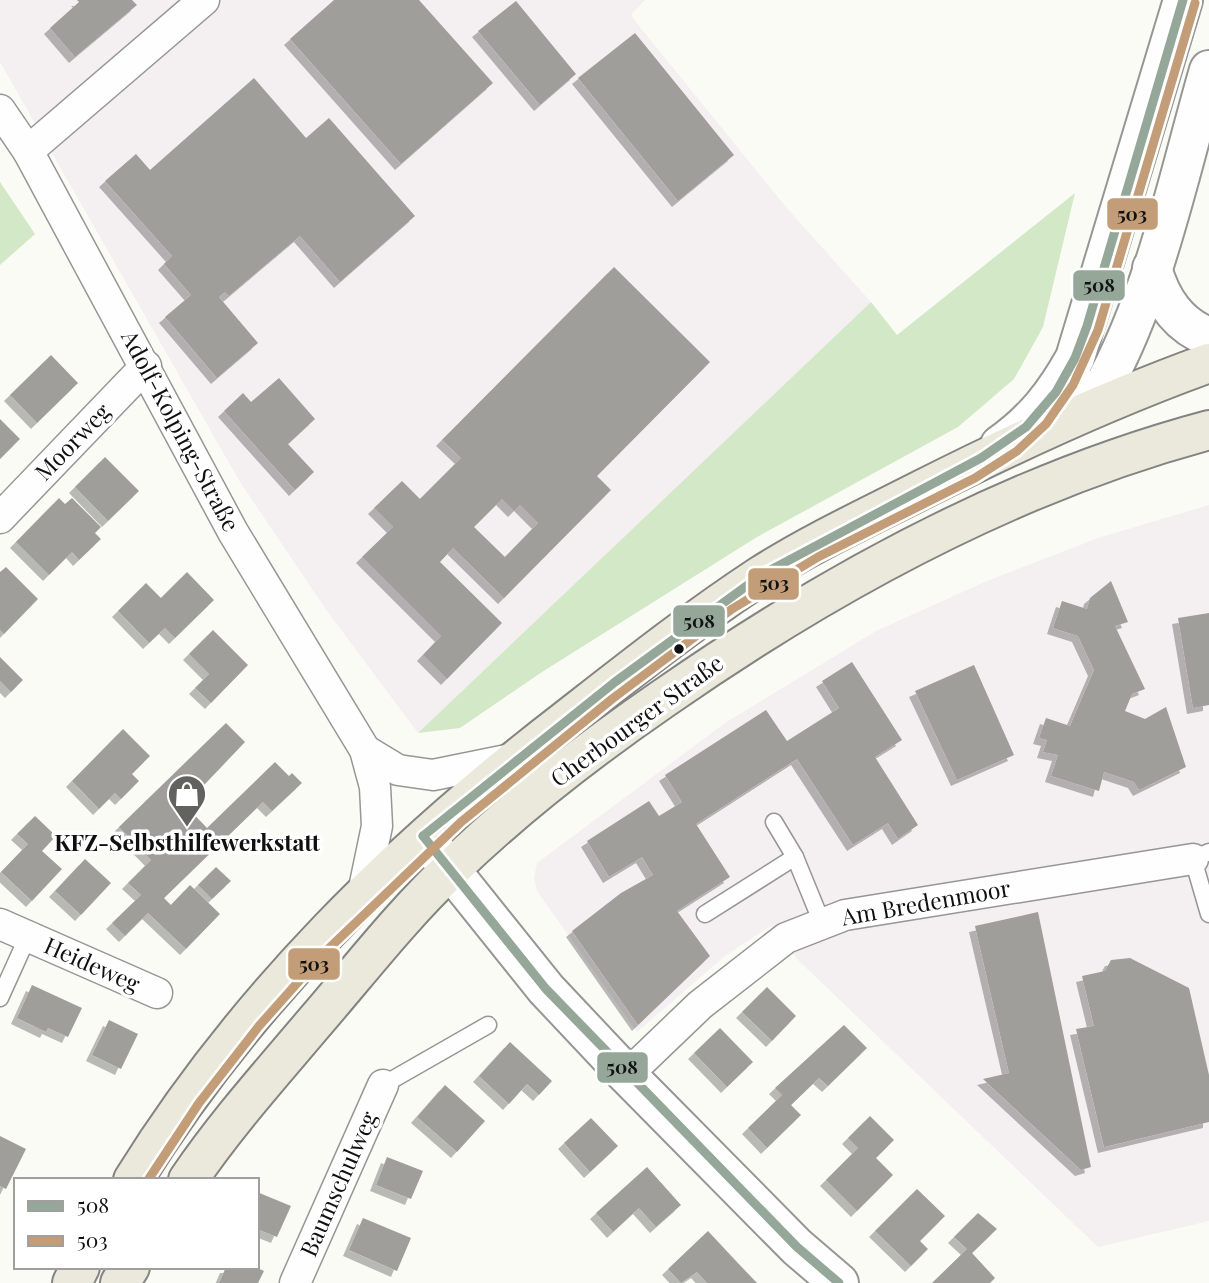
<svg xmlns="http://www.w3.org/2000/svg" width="1209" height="1283" font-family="'Playfair Display',serif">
<defs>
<filter id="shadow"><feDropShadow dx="-6" dy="6" stdDeviation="0" flood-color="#0004"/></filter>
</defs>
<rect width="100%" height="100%" fill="#fbfbf6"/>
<g fill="#f4eff1">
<path d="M0,0H645L631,15L640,27L785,206L871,302L418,733L327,611L240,482L0,62Z"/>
<path d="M1209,505V1221L1098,1247L799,961L771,926L726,955L637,1032L537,891L534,878L537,863L725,723L876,631L987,581L1098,538Z"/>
</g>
<g fill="#d2e8c6">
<path d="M0,182L35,234L0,265Z"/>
<path d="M1075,193L1043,327L1014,379L958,427L757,537L542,672L460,728L418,733L871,302L897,335Z"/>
</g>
<g fill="#9f9e9b" fill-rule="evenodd" filter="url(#shadow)">
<path d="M77,0H132L137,5L75,57L50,28L79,2Z"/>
<path d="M334,0H419L493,83L401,164L290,39Z"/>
<path d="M516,1L576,74L540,105L478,31Z"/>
<path d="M635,33L734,155L678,201L578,78Z"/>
<path d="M254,78L306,138L329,118L415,216L340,282L300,236L229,296L225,292L219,297L258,343L217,378L165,317L191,295L164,264L172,256L105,181L136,154L150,170Z"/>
<path d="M614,267L710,362L597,476L611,490L504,598L453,548L440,562L502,623L447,679L423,655L441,636L362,557L393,527L374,508L402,481L420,499L461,458L442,440ZM502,499L514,511L520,505L538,523L505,557L474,527Z"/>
<path d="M51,355L78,383L37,423L10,395Z"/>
<path d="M279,378L315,419L288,444L314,472L295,490L224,411L243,393L251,402Z"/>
<path d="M0,419L20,439L0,459Z"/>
<path d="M105,457L139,491L108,521L75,487Z"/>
<path d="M59,498L65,504L72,498L101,527L95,533L101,539L79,560L72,552L49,575L16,542Z"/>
<path d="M6,567L38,599L4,634L0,630V572Z"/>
<path d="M187,572L214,600L175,638L165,628L149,643L118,611L146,583L161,598Z"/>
<path d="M1111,581L1128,622L1115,626L1145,689L1132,694L1125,711L1145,719L1166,707L1186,767L1139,790L1134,782L1104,772L1099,791L1051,776L1058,755L1043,752L1047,740L1039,738L1046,718L1070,726L1094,670L1078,636L1053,628L1062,601L1087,609L1090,598Z"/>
<path d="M1209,613V705L1193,708L1178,618Z"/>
<path d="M213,630L248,665L211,703L195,688L209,674L189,654Z"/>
<path d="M0,657L23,680L11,692L0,681Z"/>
<path d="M852,662L902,740L875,757L918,825L898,839L888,823L853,845L797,759L696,824L730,877L677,911L710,956L638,1025L572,931L621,893L653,875L642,857L609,877L587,841L649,801L659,816L682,802L665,775L766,710L787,741L839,708L822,681Z"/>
<path d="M974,665L1014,755L957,780L915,691Z"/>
<path d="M226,723L245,742L185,805L207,828L275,762L289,776L292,773L302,783L272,811L263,802L164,898L171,905L190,885L220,914L186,949L148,913L125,936L112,923L141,895L128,883L151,860L119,827Z"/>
<path d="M123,729L150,756L132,774L139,781L121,799L115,793L99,809L72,781Z"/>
<path d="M35,816L56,836L42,851L62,869L32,901L1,872L28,844L17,834Z"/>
<path d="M85,859L111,883L81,915L55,891Z"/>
<path d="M216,867L231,881L212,899L198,885Z"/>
<path d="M1038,912L1091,1167L1081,1170L983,1079L1009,1073L975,926Z"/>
<path d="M1130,958L1189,988L1209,1075V1122L1104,1147L1076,1029L1094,1026L1082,976L1105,971L1111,960Z"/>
<path d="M32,985L82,1008L68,1037L48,1028L46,1032L17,1018Z"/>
<path d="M767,987L796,1016L772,1041L742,1012Z"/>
<path d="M109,1020L138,1034L121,1069L92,1055Z"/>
<path d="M844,1025L867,1048L828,1086L819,1078L791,1105L801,1115L767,1148L748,1128L782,1095L775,1088Z"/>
<path d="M720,1028L753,1062L727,1087L694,1053Z"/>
<path d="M510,1042L552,1081L539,1095L527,1084L509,1104L479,1076Z"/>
<path d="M445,1085L485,1121L457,1152L417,1117Z"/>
<path d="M870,1116L894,1140L876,1158L893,1175L857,1211L826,1180L858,1148L848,1138Z"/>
<path d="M591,1118L618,1146L590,1172L564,1143Z"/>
<path d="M0,1136L26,1149L6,1189L0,1186Z"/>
<path d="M387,1157L423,1171L411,1199L376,1185Z"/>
<path d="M647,1167L681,1205L656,1227L639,1208L613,1232L596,1213Z"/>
<path d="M917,1189L945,1216L920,1241L928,1249L911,1266L875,1231Z"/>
<path d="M257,1192L291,1206L277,1237L257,1229Z"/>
<path d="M978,1213L997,1229L972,1253L995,1278L990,1283H932L967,1249L954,1237Z"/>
<path d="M363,1218L411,1238L397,1271L349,1250Z"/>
<path d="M708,1231L736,1261L757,1283H707L697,1272L681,1283L668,1269Z"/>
<path d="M226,1267H255L264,1271L258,1283H219Z"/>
</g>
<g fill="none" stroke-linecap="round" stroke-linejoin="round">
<g stroke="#969694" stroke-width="19">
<g id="service">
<path d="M774,822L795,857L822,923"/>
<path d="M1209,852L1193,859L1209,914"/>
<path d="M705,914L795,857"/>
<path d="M0,998L28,936"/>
<path d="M383,1085L488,1025"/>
</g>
</g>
<g stroke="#969694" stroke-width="33">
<g id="minor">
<path d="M0,110L28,151L233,532L365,750L375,787L377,826L363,893"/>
<path d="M28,151L204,0"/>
<path d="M0,518L146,366"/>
<path d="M365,750L398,770L433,775L517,758"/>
<path d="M0,924L157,993"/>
<path d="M627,1075L700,1005L786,938L845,915L1193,859"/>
<path d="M295,1283L383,1085"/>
</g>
</g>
<g stroke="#969694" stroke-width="42">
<g id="tertiary">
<path d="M1152,268C1161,299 1177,325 1209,337"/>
<path d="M1080,387L1091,408C1153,306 1176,184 1209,70"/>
<path d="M1000,445C1034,421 1055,394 1075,358L1183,0"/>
<path d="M429,843L546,989L627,1075L797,1247L839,1283"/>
</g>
</g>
<g stroke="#838381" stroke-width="42">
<g id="primary">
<path d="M133,1180C246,998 397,850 566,720C630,670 693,620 760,576C810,544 866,518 919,491C1014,443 1109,399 1209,363"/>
<path d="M188,1180C226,1124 271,1074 314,1023C359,971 402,915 452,868C517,805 590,749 664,698C829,583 1014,482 1209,430"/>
<path d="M72,1283L80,1267"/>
<path d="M120,1283L130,1267"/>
</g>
</g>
<use href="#service" stroke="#fefefe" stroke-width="16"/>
<use href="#minor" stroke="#fefefe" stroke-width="30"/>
<use href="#tertiary" stroke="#fefefe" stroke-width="38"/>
<use href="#primary" stroke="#ebe9dc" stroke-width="38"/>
<g stroke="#fff" stroke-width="14">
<g id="bus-1">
<path d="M423,836L615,682L763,574L981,458L1026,427L1056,392L1075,358L1087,326L1183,0"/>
<path d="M423,836L546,989L797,1247L839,1283"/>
</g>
</g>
<g stroke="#fff" stroke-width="14">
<path id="bus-2" d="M148,1180L199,1103L259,1026L323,954L461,822L612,699L732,609L818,557L975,478L1017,451L1046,424L1073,385L1098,330L1195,3"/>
</g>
<use href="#bus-1" stroke="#94a799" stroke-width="9"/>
<use href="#bus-2" stroke="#c29d77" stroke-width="9"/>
</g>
<defs>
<g id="shop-pin" transform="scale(2.0125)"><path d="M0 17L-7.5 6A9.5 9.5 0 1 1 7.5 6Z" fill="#626260" stroke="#fff"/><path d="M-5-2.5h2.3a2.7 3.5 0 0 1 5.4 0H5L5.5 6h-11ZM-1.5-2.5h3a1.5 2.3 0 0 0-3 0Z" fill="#fff"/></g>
</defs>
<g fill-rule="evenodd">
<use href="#shop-pin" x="187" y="794"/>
</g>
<circle fill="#101010" stroke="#fff" stroke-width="2.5" cx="679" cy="649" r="6"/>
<g text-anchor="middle" stroke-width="7" stroke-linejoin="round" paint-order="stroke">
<g font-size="23" fill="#101010" stroke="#fff">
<text transform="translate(180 431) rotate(62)" y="8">Adolf-Kolping-Straße</text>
<text transform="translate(73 442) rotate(-46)" y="8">Moorweg</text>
<text transform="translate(637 721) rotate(-36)" y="8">Cherbourger Straße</text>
<text transform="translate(926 903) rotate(-10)" y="8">Am Bredenmoor</text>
<text transform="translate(92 965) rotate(24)" y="8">Heideweg</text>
<text transform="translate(339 1184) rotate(-66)" y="8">Baumschulweg</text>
</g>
<g font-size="23" font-weight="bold" fill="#101010" stroke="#fff">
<text x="187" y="851">KFZ-Selbsthilfewerkstatt</text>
</g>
</g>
<g stroke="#fff" stroke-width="2.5">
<rect x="1106" y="197" width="53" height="34" rx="7" fill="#c29d77"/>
<rect x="1072" y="269" width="54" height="33" rx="7" fill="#94a799"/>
<rect x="747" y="567" width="53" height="34" rx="7" fill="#c29d77"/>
<rect x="672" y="604" width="54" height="34" rx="7" fill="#94a799"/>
<rect x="287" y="947" width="54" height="34" rx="7" fill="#c29d77"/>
<rect x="596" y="1051" width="53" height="33" rx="7" fill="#94a799"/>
</g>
<g font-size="19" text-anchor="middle" font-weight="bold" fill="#111">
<text x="1132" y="221">503</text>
<text x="1099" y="292">508</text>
<text x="774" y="590">503</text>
<text x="699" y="628">508</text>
<text x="314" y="971">503</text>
<text x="622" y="1074">508</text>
</g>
<rect x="14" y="1178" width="245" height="91" fill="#ffffff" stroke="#9f9f9f" stroke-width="2"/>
<rect x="28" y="1201" width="35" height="10" fill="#94a799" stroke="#9f9f9f" stroke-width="2"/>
<text x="77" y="1213" font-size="21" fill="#101010">508</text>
<rect x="28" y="1236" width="35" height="10" fill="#c29d77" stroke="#9f9f9f" stroke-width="2"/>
<text x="77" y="1248" font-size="21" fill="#101010">503</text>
</svg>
